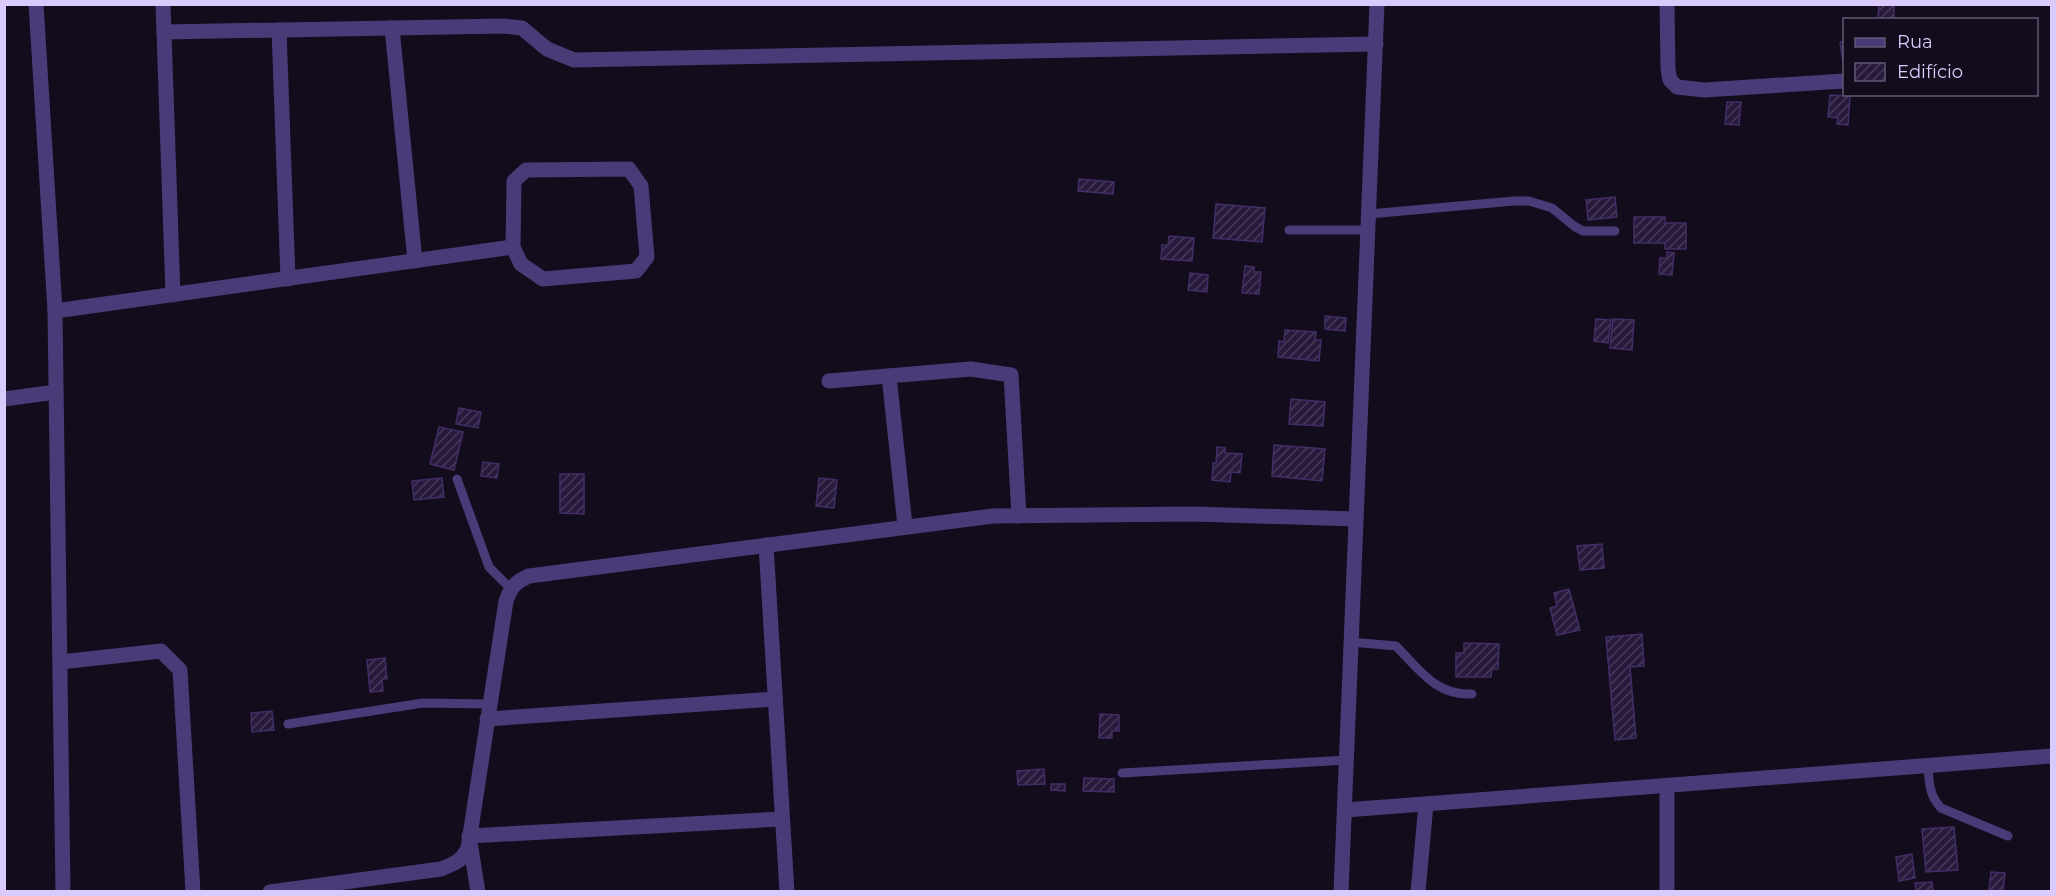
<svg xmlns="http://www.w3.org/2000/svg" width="2056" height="896" font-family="Montserrat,sans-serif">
<defs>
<pattern id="building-hatch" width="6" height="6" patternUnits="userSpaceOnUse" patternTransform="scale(1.5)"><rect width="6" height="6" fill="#271a3c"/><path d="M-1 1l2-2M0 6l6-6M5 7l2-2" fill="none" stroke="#463a59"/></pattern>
</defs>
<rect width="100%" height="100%" fill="#120c1c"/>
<g fill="url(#building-hatch)" stroke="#442d66" stroke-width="1.5">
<path d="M1879,4H1894V20H1878Z"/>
<path d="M1844,41V61L1843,62L1840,42Z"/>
<path d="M1830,95L1850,96L1848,125L1837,124L1838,118L1828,117Z"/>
<path d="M1727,102H1741L1739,125L1725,124Z"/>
<path d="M1079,179L1114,182L1113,194L1078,191Z"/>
<path d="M1615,197L1617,217L1588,220L1586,200Z"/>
<path d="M1216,204L1265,208L1262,242L1213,238Z"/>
<path d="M1634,217H1665V223H1686V249H1665V243H1634Z"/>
<path d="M1169,236L1194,238L1192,261L1161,259L1162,245H1168Z"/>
<path d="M1667,252L1674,253L1672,275L1659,274L1660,258H1667Z"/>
<path d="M1245,266L1254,267V272H1261L1259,294L1242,293Z"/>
<path d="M1190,273L1208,275L1207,292L1188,290Z"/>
<path d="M1325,316L1346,318L1345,331L1325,329Z"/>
<path d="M1596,319L1611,320L1608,343L1594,341Z"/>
<path d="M1613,319L1634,320L1632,350L1610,348Z"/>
<path d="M1285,330L1316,332L1315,340H1321L1319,361L1278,357L1279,341L1284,342Z"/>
<path d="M1291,399L1325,402L1323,426L1289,424Z"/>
<path d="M459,408L481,412L478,428L456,424Z"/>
<path d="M439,427L463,432L454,470L430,464Z"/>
<path d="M1274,445L1325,449L1322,481L1272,476Z"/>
<path d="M1217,447L1225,448V453L1242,454L1240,473L1231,472L1230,482L1212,480L1213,463L1216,464Z"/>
<path d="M483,462L499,464L497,478L481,476Z"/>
<path d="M560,474H584V514L560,513Z"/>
<path d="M442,478L444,497L414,500L412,481Z"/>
<path d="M819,478L837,480L834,508L816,506Z"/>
<path d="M1602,544L1604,568L1580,570L1577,546Z"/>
<path d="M1569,589L1580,630L1557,635L1550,608L1557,606L1554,593Z"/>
<path d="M1642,634L1644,666L1630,667L1636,738L1615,740L1606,637Z"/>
<path d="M1464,643L1499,644L1498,669H1492L1491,677H1456V653H1464Z"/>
<path d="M385,658L387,679H382L383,691L370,692L367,660Z"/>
<path d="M272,711L274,730L252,732L251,713Z"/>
<path d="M1100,714L1119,715V731H1112V738H1099Z"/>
<path d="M1044,769L1045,784L1018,785L1017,771Z"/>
<path d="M1084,778L1114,779V792L1083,791Z"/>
<path d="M1051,784H1065V791L1051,790Z"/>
<path d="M1954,827L1958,870L1926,872L1922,829Z"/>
<path d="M1912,854L1915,878L1899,881L1896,857Z"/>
<path d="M1991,872L2005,873L2003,891L1989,890Z"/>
<path d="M1932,882L1933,892H1916L1915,883Z"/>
</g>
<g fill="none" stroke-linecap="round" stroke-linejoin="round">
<g stroke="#493a78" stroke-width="9">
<path d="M1369,214L1514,201H1529L1552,208L1574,226L1583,231H1615"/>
<path d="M1289,230H1368"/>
<path d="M457,479L489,567L510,588"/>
<path d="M1351,642L1396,646C1419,669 1436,696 1472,694"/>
<path d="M288,724L423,703L489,704"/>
<path d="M1928,765C1929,782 1929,795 1941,808L2008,836"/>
<path d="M1122,773L1347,760"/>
</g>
<g stroke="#493a78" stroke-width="15">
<path d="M36,4L55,311"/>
<path d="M163,4L173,295"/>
<path d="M1667,4L1668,69L1670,80L1677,87L1704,90L1844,81"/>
<path d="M392,28L415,261"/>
<path d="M279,30L288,279"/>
<path d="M164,32L503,26L522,28L547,49L574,60L1376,44"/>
<path d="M629,169L641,186L647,257L636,271L543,279L521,264L513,247L514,181L526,170Z"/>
<path d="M889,376L905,526"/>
<path d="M829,381L971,369L1011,375L1019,516"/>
<path d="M4,399L56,392"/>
<path d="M766,545L787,892"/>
<path d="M60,662L161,651L180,670L193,892"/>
<path d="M487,719L775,699"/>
<path d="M1345,810L2052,756"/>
<path d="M63,892L55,311L513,247"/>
<path d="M270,892L441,869C454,864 462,861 468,848L506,601C511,587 515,582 529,576L993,516L1194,514L1356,519"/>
<path d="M478,892L469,836L782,819"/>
<path d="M1341,892L1377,4"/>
<path d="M1418,892L1426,804"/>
<path d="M1667,892V786"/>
</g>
</g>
<rect width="2056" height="896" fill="none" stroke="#dacafc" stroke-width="12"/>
<rect x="1843" y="18" width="195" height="78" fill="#120c1c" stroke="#625876" stroke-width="1.5"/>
<rect x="1855" y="38" width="30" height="9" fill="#493a78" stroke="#625876" stroke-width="1.5"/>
<text x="1897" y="48" font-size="18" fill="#dacafc">Rua</text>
<rect x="1855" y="63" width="30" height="18" fill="url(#building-hatch)" stroke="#625876" stroke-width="1.5"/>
<text x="1897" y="78" font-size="18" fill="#dacafc">Edifício</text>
</svg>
